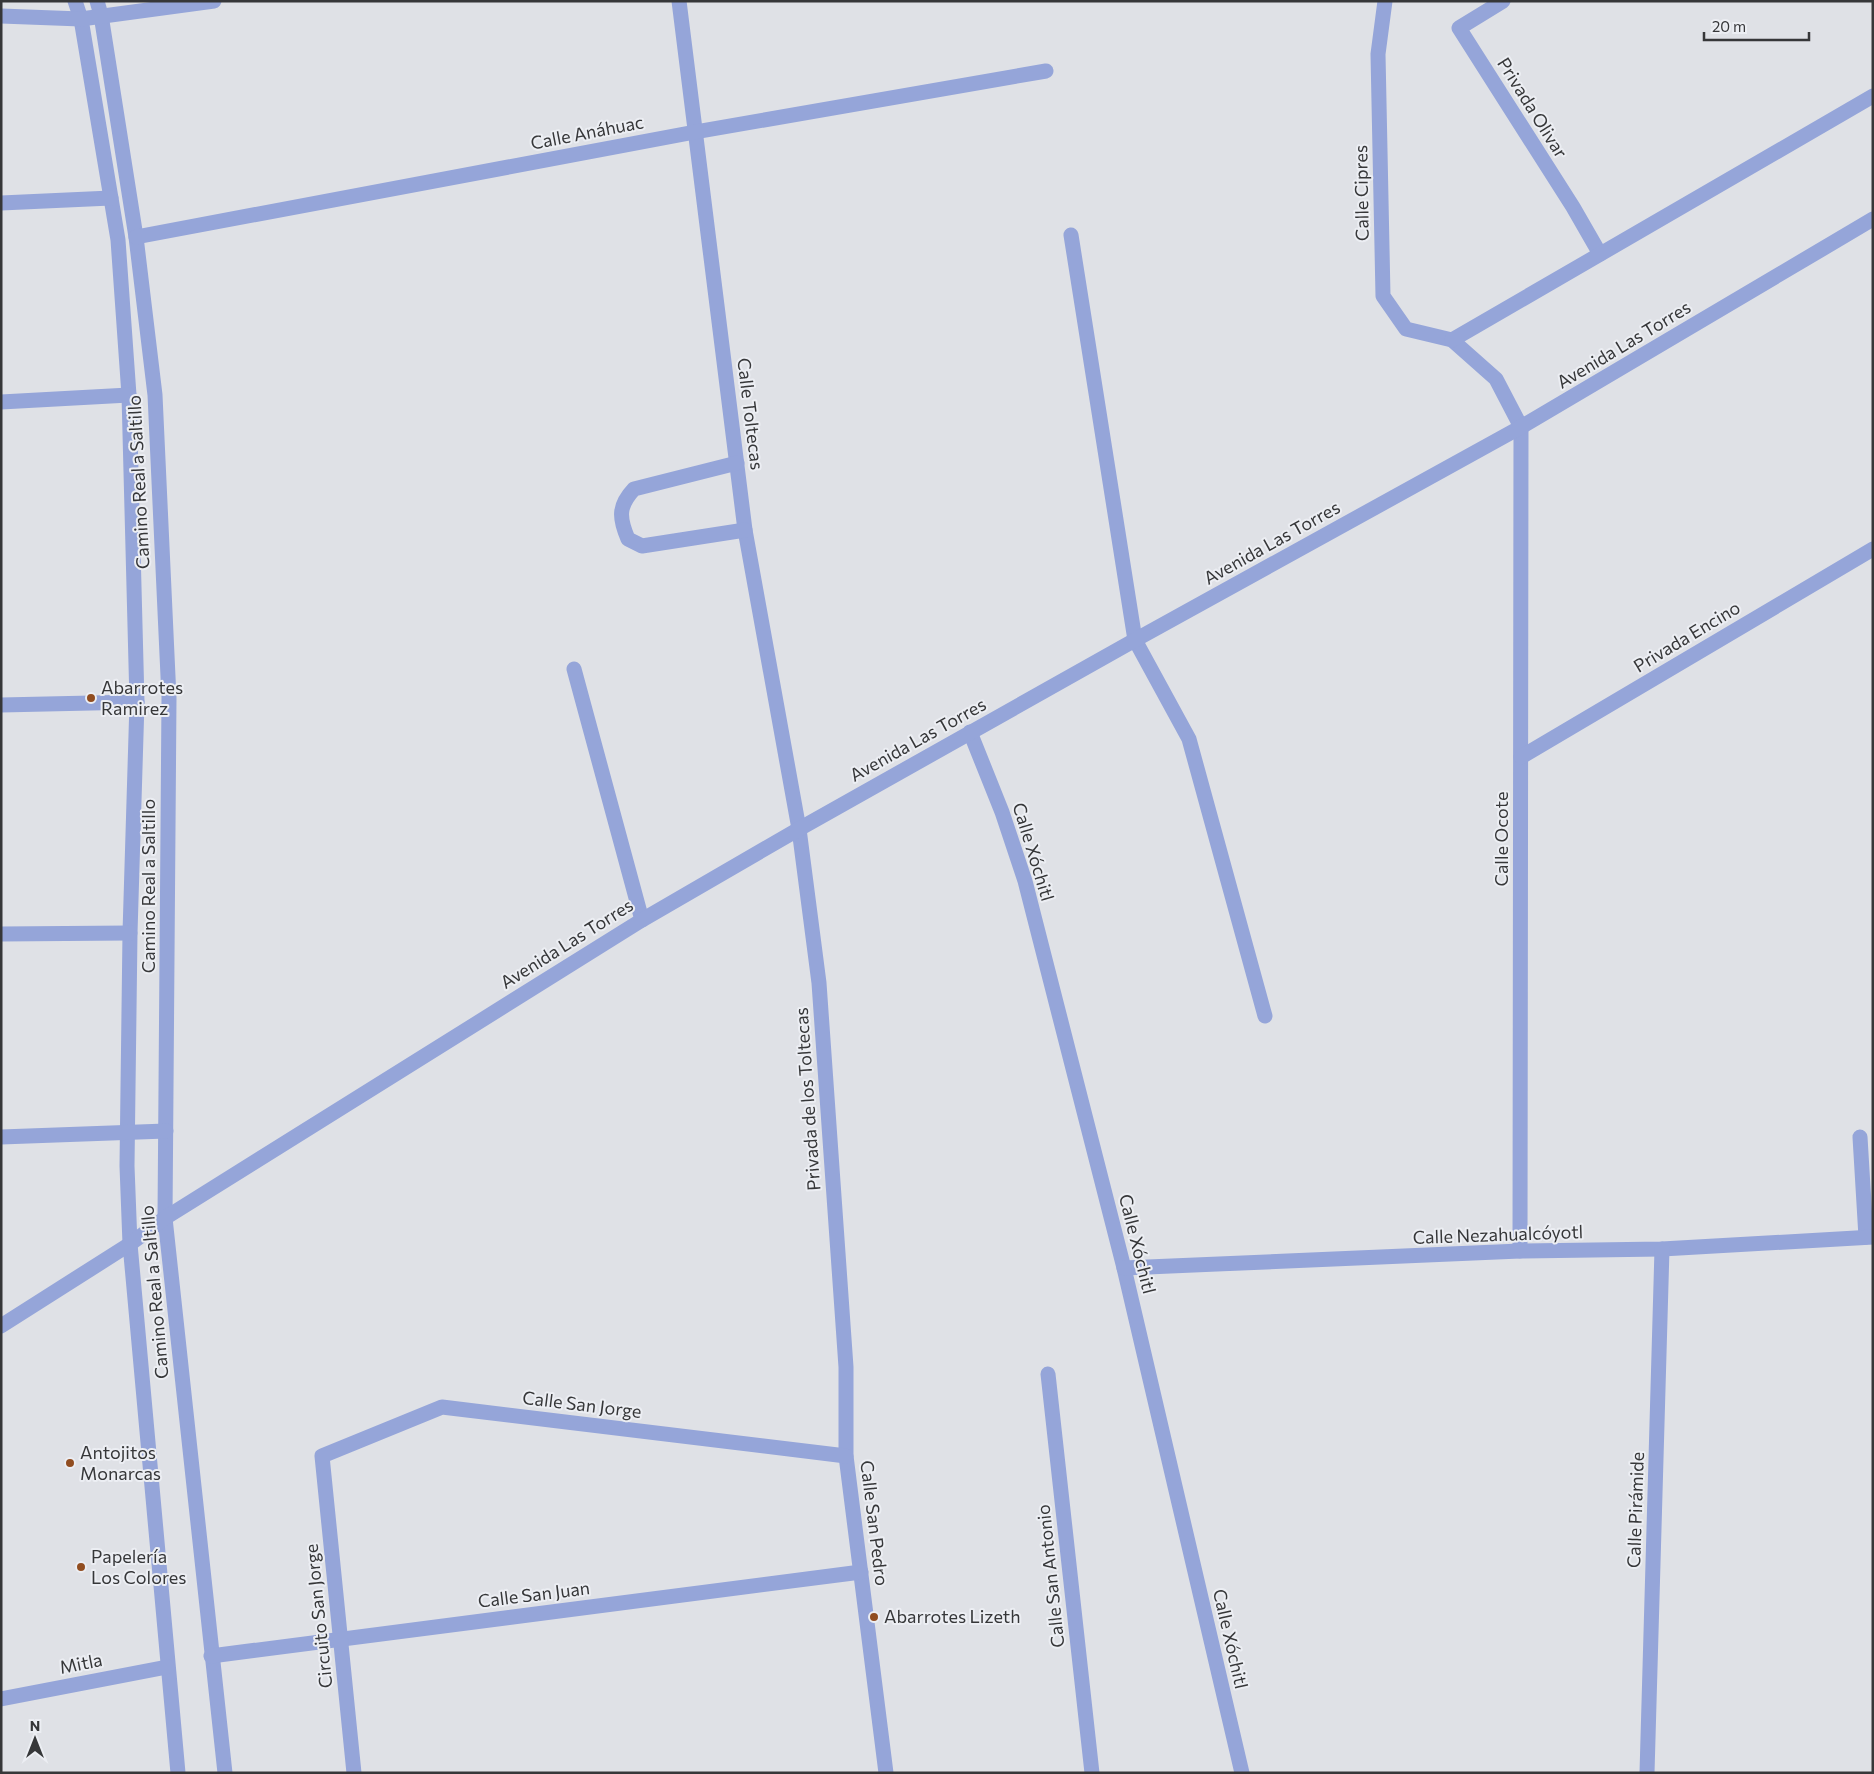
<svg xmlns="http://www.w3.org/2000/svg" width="1874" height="1774" font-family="Commissioner,sans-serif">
<rect width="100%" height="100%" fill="#dfe1e6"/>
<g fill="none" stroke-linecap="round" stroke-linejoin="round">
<g stroke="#95a5d9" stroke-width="15">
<path d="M75,1L81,19L118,240L129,395L137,702L130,933L127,1166L130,1244L178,1773"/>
<path d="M97,1L101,15L136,237L155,395L169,698L165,1218L225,1773"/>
<path d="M679,1L745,530L799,829L819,983L846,1367V1456L886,1773"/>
<path d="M1385,1L1378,54L1383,296L1406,329L1452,340L1496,379L1521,427L1520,1251"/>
<path d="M1503,1L1459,28L1573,207L1600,254"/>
<path d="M1,16L81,19L214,1"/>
<path d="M1,203L111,198"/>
<path d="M1071,235L1135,640L1189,739L1265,1016"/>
<path d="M136,237L695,132L1046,71"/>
<path d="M1452,340L1873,96"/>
<path d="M1,402L129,395"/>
<path d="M737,463L634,489C618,506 619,518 628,539L642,546L745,530"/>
<path d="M574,669L642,920"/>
<path d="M1,705L137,702"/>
<path d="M970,732L1002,812L1025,881L1124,1268L1242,1773"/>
<path d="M1521,757L1873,549"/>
<path d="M1,934L130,933"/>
<path d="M1,1137L166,1131"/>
<path d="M1860,1137L1866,1237"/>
<path d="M1124,1268L1520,1251L1662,1249L1873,1237"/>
<path d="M1,1326L130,1244L165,1218L642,920L799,829L1135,640L1521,427L1873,219"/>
<path d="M1048,1374L1092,1773"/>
<path d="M211,1656L861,1572"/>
<path d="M1,1699L167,1667"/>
<path d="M354,1773L322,1456L442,1407L846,1456"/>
<path d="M1647,1773L1662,1249"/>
</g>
</g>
<g fill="#914d20" stroke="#eceef3" stroke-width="2">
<circle cx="91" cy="698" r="5"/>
<circle cx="70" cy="1463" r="5"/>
<circle cx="81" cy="1567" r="5"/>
<circle cx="874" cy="1617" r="5"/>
</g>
<g text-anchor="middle" stroke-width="4" stroke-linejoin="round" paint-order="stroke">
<g font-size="18" fill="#363739" stroke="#eceef3">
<text transform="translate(1532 108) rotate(58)" y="6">Privada Olivar</text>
<text transform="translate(587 133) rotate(-11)" y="6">Calle Anáhuac</text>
<text transform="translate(1362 193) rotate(-91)" y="6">Calle Cipres</text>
<text transform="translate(1624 345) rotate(-31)" y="6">Avenida Las Torres</text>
<text transform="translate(750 414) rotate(83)" y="6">Calle Toltecas</text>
<text transform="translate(139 482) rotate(-93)" y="6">Camino Real a Saltillo</text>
<text transform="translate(1272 543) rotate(-29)" y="6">Avenida Las Torres</text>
<text transform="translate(1687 637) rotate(-31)" y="6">Privada Encino</text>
<text transform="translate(918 740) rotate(-29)" y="6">Avenida Las Torres</text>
<text transform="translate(1502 839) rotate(-90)" y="6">Calle Ocote</text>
<text transform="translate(1033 852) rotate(73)" y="6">Calle Xóchitl</text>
<text transform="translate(149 886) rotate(-90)" y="6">Camino Real a Saltillo</text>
<text transform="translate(567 944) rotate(-32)" y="6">Avenida Las Torres</text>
<text transform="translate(808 1099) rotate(-94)" y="6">Privada de los Toltecas</text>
<text transform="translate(1498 1235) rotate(-2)" y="6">Calle Nezahualcóyotl</text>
<text transform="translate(1137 1244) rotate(76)" y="6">Calle Xóchitl</text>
<text transform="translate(155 1292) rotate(-95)" y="6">Camino Real a Saltillo</text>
<text transform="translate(582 1405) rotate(7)" y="6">Calle San Jorge</text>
<text transform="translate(1636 1510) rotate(-88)" y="6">Calle Pirámide</text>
<text transform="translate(874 1523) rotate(83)" y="6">Calle San Pedro</text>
<text transform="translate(1051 1576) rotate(-96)" y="6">Calle San Antonio</text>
<text transform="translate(534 1595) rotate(-7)" y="6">Calle San Juan</text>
<text transform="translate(319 1616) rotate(-96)" y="6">Circuito San Jorge</text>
<text transform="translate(1230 1639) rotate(77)" y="6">Calle Xóchitl</text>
<text transform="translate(81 1664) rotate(-11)" y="6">Mitla</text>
</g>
<g font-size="18" fill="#363739" stroke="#eceef3" text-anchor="start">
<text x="101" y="694">Abarrotes<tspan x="101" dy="21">Ramirez</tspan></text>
<text x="80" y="1459">Antojitos<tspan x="80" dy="21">Monarcas</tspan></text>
<text x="91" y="1563">Papelería<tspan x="91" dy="21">Los Colores</tspan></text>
<text x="884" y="1623">Abarrotes Lizeth</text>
</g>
</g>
<rect width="1874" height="1774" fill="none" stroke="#363739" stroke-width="5"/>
<g transform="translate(35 1739)" stroke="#eceef3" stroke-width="4" paint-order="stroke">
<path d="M0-4L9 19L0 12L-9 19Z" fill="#363739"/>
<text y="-8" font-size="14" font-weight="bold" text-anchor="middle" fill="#363739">N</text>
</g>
<path d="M1704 32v8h105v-8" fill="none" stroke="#363739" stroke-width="2.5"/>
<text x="1712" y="32" font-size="15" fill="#363739" stroke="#eceef3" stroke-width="4" paint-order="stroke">20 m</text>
</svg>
